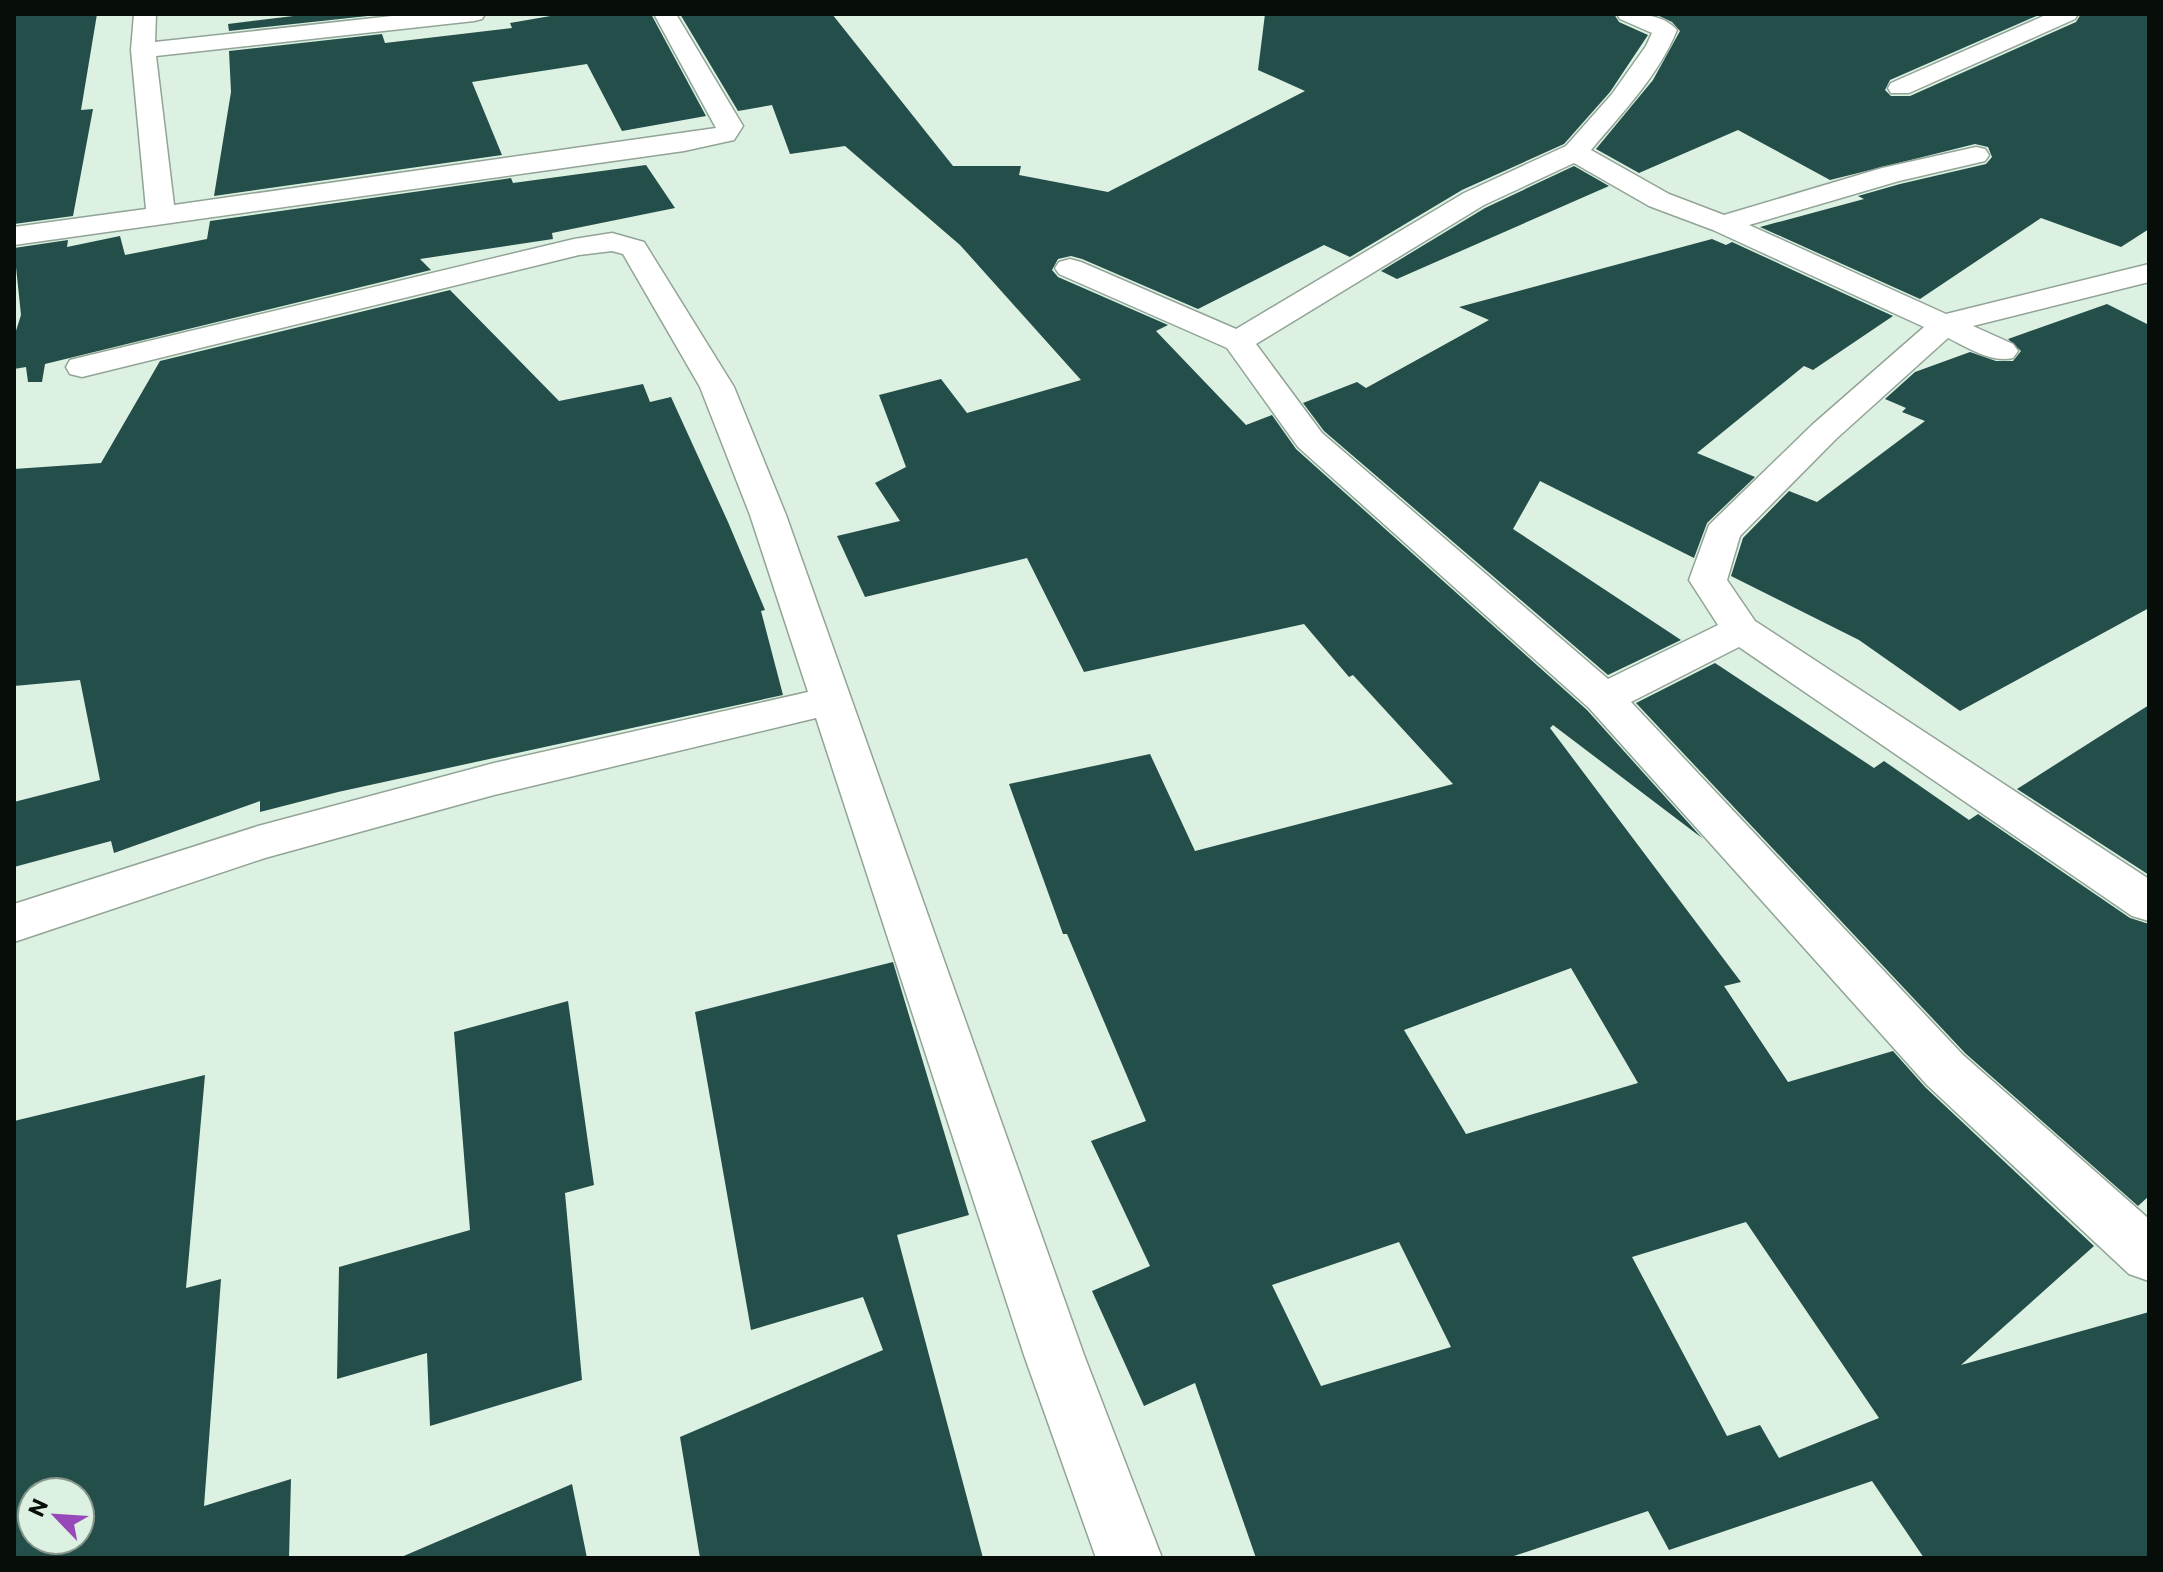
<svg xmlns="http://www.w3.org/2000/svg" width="2163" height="1572" font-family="Commissioner,sans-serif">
<rect width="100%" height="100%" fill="#dcf1e2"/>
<g fill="#244e49" fill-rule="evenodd">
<path d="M14,14H97L81,110L93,109L73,216L14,224Z"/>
<path d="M310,14L377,15L229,31L228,24Z"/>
<path d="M562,14H651L706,116L622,131L587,64L472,82L502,155L214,196L231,92L229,51L382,34L385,43L512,28L510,23Z"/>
<path d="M680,14H832L953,166H1021L1019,175L1108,192L1305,91L1258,70L1265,14H1614L1619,22L1648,35L1610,92L1564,144L1462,190L1350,257L1324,245L1198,309L1082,259L1071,256L1058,259L1052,270L1058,277L1168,325L1156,331L1246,425L1272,415L1296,449L1587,710L1702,838L1553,725L1550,728L1741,982L1724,986L1788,1082L1893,1051L1925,1087L2094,1246L1961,1365L2149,1312V1558H1924L1872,1481L1669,1550L1648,1511L1508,1558H1256L1195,1383L1144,1406L1092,1291L1150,1266L1091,1141L1146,1121L1067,934H1063L1009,784L1150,754L1195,851L1453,784L1353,675L1349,677L1304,624L1084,672L1027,558L865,597L837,536L900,521L875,483L906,467L879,395L941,379L967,413L1081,380L960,245L845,146L790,154L772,105L738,111ZM1571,968L1638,1083L1466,1134L1404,1030ZM1746,1222L1879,1418L1779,1458L1760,1425L1727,1436L1632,1257ZM1399,1242L1451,1347L1321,1386L1272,1285Z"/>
<path d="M1655,14H2041L1890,80L1885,90L1891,96H1910L2076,22L2081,14H2149V229L2121,247L2041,218L1920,299L1760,227L1864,199L1858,196L1900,184L1986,164L1992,157L1988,147L1975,144L1830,180L1738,130L1639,173L1596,149L1653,80L1680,31L1672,22Z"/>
<path d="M646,165L675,208L552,233L553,239L420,259L431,270L45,364L42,382H28L26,367L14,369V337L21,315L14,248L68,240L67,247L120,236L125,255L207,239L210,221L511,178L513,183Z"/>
<path d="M1574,166L1609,186L1397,279L1381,271L1485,208Z"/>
<path d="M1712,239L1726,245L1732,242L1893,316L1813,370L1804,366L1697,453L1755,477L1707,523L1694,558L1540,481L1513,529L1681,640L1608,675L1324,431L1303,403L1357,382L1366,388L1489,320L1459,307Z"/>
<path d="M450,290L559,401L643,384L650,402L671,397L728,522L765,610L761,611L783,695L338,792L260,812V801L114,853L111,841L14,867V802L100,780L80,680L14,686V469L101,463L160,361Z"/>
<path d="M2107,304L2149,325V608L1960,711L1859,640L1731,576L1743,538L1789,491L1817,502L1925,421L1902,412L1906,408L1885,399L1915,372L1970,352L1996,361H2013L2021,351L2008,339Z"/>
<path d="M1715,663L1874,768L1884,761L1969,820L1978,814L2130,918L2149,924V1196L2138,1206L1965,1053L1636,703Z"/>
<path d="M2149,705V875L2017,789Z"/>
<path d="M893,962L969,1215L897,1235L983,1558H700L680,1437L883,1350L863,1297L751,1330L695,1012Z"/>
<path d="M568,1001L594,1185L565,1193L582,1380L430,1426L427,1353L337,1379L339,1267L470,1230L454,1032Z"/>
<path d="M205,1075L186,1288L221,1279L204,1506L291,1479L289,1558H14V1121ZM32,1492H80V1540H32Z"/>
<path d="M572,1484L587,1558H399Z"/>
</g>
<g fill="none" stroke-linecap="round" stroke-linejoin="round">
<g stroke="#91a496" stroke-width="3">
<g id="minor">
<path d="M134,14H156L155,42L410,14H485L482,19L474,21L156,56L174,205L716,128L654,14H676L743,126L734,140L684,151L14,245V227L146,209L131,50Z"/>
<path d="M1617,14C1637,14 1662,13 1677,30C1659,75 1622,113 1591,150L1669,194L1724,215L1882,168L1976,147L1985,149L1989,155L1985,161L1899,181L1749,225L1946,314L2149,264V282L1973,326L2013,344L2018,351L2013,358C1991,363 1969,348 1948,338L1836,439L1740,536L1727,580L1755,621L2149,879V921L2132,916L1739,647L1631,702L1963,1055L2149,1219V1281L2129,1274L1927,1085L1589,708L1298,447L1227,348L1059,274L1055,268L1059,262L1070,259L1081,262L1236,329L1464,193L1566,146L1612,94L1646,46L1652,33L1620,19ZM1574,163L1649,206L1713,230L1924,327L1812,425L1709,525L1689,580L1718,625L1608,679L1322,433L1256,344L1484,205Z"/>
<path d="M2048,14H2078L2075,19L1909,93H1891L1888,88L1891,83Z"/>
<path d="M612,233L644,242L734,387L786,515L1084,1355L1162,1558H1096L1024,1355L816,718L494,795L265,858L14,942V904L258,826L494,763L808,692L750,515L700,387L623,254L612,251L579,255L82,377L70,374L66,367L70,360L82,357L574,239Z"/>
</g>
</g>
<use href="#minor" fill="#fff" fill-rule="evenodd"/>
</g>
<rect width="2163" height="1572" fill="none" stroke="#070d09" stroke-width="32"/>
<g transform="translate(56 1516) rotate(295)"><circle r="38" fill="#dcf1e2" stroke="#87968b" stroke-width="2"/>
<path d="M0-6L14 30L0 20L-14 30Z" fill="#9849b9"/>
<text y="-12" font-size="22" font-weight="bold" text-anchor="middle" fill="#070d09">N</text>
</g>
</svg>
